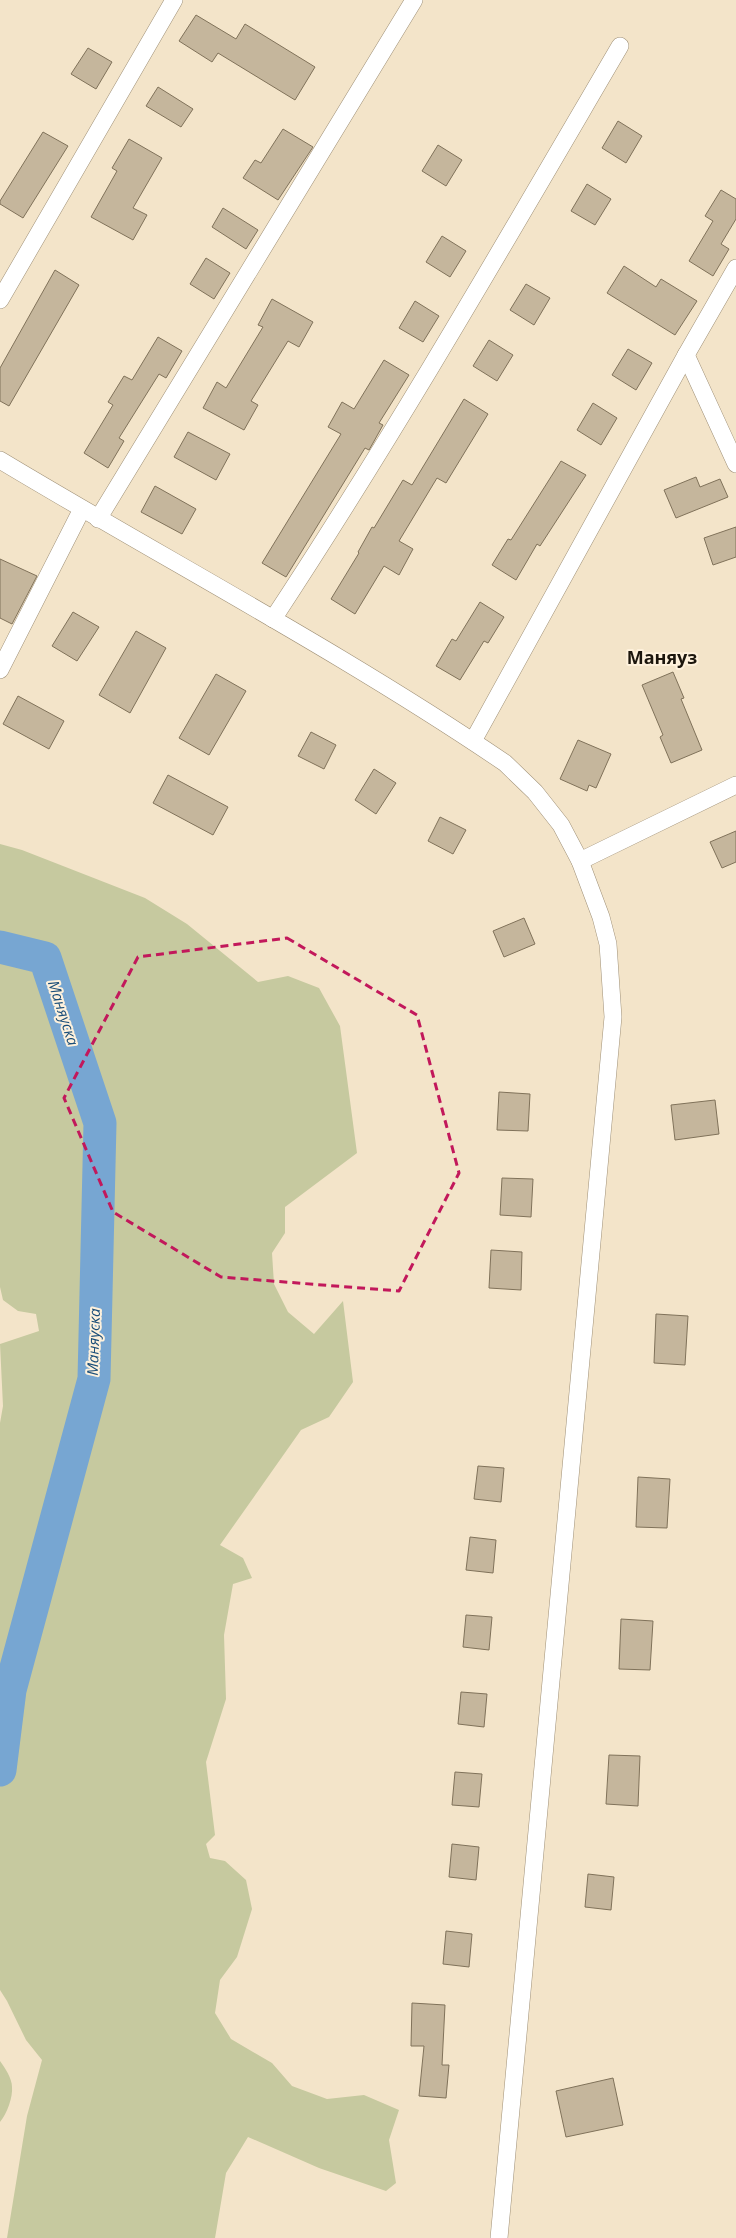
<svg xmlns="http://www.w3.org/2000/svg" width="736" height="2238" font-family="'Open Sans',sans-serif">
<rect width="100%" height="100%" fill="#f3e4c9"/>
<g fill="#c6c99f">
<path d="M0,844L22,850L145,898L187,924L258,982L288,976L319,988L340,1026L357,1153L285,1207V1233L272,1253L274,1284L288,1312L314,1334L343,1301L353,1382L329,1417L301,1430L220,1545L243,1558L252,1578L233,1584L224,1635L226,1699L206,1762L215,1835L206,1844L210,1858L225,1861L246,1880L252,1909L237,1957L220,1980L215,2013L231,2039L272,2063L292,2086L327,2099L364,2095L399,2110L389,2140L396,2183L386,2191L319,2168L248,2137L226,2173L215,2238H7L27,2116L42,2060L26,2040L7,2001L0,1990V1423L3,1406L0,1344L39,1331L36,1314L18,1311L3,1300L0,1287Z"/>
<path d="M0,2061C5,2068 12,2078 12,2087C13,2097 7,2114 0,2122Z"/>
</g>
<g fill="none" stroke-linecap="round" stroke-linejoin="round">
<path stroke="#77a6d2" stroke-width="33" d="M0,947L45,958L100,1123L94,1379L10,1690L0,1770"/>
</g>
<g fill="#c5b69c" stroke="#80725a">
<path d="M196,15L236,39L245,24L315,67L295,100L218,53L212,62L179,41Z"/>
<path d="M88,48L112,62L96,89L71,74Z"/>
<path d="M158,87L193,109L181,127L146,106Z"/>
<path d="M618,121L642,136L626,163L602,148Z"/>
<path d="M283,129L313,147L278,200L243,178L255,160L261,163Z"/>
<path d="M43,132L68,146L23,218L0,204V201Z"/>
<path d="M129,139L162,158L133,208L147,215L133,240L91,217L117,171L112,168Z"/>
<path d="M438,145L462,160L446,186L422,171Z"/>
<path d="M587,184L611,199L595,225L571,211Z"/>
<path d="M721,190L736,199V219L721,244L729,249L713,276L689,261L713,221L705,216Z"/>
<path d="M223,208L258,230L246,249L212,227Z"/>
<path d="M442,236L466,251L450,277L426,262Z"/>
<path d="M206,258L230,273L214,299L190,284Z"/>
<path d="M624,266L656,287L661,279L697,301L675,335L607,293Z"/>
<path d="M55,270L79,285L9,406L0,401V368Z"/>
<path d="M526,284L550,298L534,325L510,310Z"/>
<path d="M272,299L313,322L299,347L288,341L251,401L258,405L244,430L203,408L217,382L226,388L263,327L258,325Z"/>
<path d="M415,301L439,316L423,342L399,328Z"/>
<path d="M158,337L182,351L166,378L159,374L119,438L124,441L108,468L84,453L113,405L108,402L124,376L132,380Z"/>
<path d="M489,340L513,355L497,381L473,366Z"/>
<path d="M628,349L652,363L636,390L612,375Z"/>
<path d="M384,360L409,375L379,423L383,425L373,443L369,450L365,448L286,577L262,563L341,434L328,427L342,402L354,409Z"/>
<path d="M464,399L488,414L446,483L437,478L399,541L413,549L399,575L384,566L355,614L331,599L359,553L358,552L372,527L374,528L403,480L412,485Z"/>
<path d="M593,403L617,418L601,445L577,430Z"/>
<path d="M188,432L230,454L216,480L174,457Z"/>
<path d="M561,461L586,475L540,546L537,544L516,580L492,565L508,539L511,540Z"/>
<path d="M696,477L700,487L720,479L728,497L676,518L664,490Z"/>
<path d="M155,486L196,509L182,534L141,512Z"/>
<path d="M736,527V557L713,565L704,538Z"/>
<path d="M0,559L37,576L12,624L0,618Z"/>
<path d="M480,602L504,617L488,643L484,641L460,680L436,666L452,639L456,641Z"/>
<path d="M73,612L99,627L77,661L52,646Z"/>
<path d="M136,631L166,648L130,713L99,695Z"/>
<path d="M673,672L684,698L681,699L702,750L671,763L660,737L663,735L642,685Z"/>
<path d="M216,674L246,691L209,755L179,738Z"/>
<path d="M18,696L64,721L49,749L3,724Z"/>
<path d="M311,732L336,745L324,769L298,756Z"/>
<path d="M578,740L611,754L596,788L589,785L587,791L560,779Z"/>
<path d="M374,769L396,783L376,814L355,800Z"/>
<path d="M168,775L228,807L213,835L153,803Z"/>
<path d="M440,817L466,830L453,854L428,841Z"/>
<path d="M736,831V862L722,868L710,842Z"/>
<path d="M524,918L535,944L504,957L493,931Z"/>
<path d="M499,1092L530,1094L528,1131L497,1130Z"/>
<path d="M715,1100L719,1134L675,1140L671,1105Z"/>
<path d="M502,1178L533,1179L531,1217L500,1215Z"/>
<path d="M491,1250L522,1252L521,1290L489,1288Z"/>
<path d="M656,1314L688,1316L685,1365L654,1363Z"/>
<path d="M478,1466L504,1468L501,1502L474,1499Z"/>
<path d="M638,1477L670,1479L667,1528L636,1527Z"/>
<path d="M470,1537L496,1540L493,1573L466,1570Z"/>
<path d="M466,1615L492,1617L489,1650L463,1647Z"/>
<path d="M621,1619L653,1621L650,1670L619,1669Z"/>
<path d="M461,1692L487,1694L484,1727L458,1724Z"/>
<path d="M609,1755L640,1756L638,1806L606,1804Z"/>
<path d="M455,1772L482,1774L479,1807L452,1805Z"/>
<path d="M452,1844L479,1847L476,1880L449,1877Z"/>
<path d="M588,1874L614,1877L611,1910L585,1907Z"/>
<path d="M446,1931L472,1934L469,1967L443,1964Z"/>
<path d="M412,2003L445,2005L442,2065H449L446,2098L419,2096L424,2046H411Z"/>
<path d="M613,2078L623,2125L566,2137L556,2091Z"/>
</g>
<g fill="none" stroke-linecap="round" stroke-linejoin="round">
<g stroke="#9f9077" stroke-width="18">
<g id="minor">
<path d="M0,300L174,0"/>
<path d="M686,355L736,464"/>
<path d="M0,460C168,561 343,653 505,763L535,792L561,825L580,861L601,917L608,944L613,1017L499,2238"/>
<path d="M98,519L414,0"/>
<path d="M273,619C396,432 507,239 620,46"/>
<path d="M0,670L82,509"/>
<path d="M473,741L686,355L736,268"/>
<path d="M580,861L736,785"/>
</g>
</g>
<use href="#minor" stroke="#fff" stroke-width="17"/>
</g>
<path fill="none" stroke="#c2185b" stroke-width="3" stroke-dasharray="8 5" stroke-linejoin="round" d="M287,938L417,1015L459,1173L399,1291L221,1277L113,1212L64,1098L138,957Z"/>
<g text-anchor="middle" stroke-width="4" stroke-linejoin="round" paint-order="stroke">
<g font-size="15" font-style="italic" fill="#1a4d78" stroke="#fef1dc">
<text transform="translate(63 1013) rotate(72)" y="5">Маняуска</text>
<text transform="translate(94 1342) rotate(-88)" y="5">Маняуска</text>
</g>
<g font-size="18" font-weight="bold" fill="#1c160d" stroke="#fef1dc">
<text x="662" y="664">Маняуз</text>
</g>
</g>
</svg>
